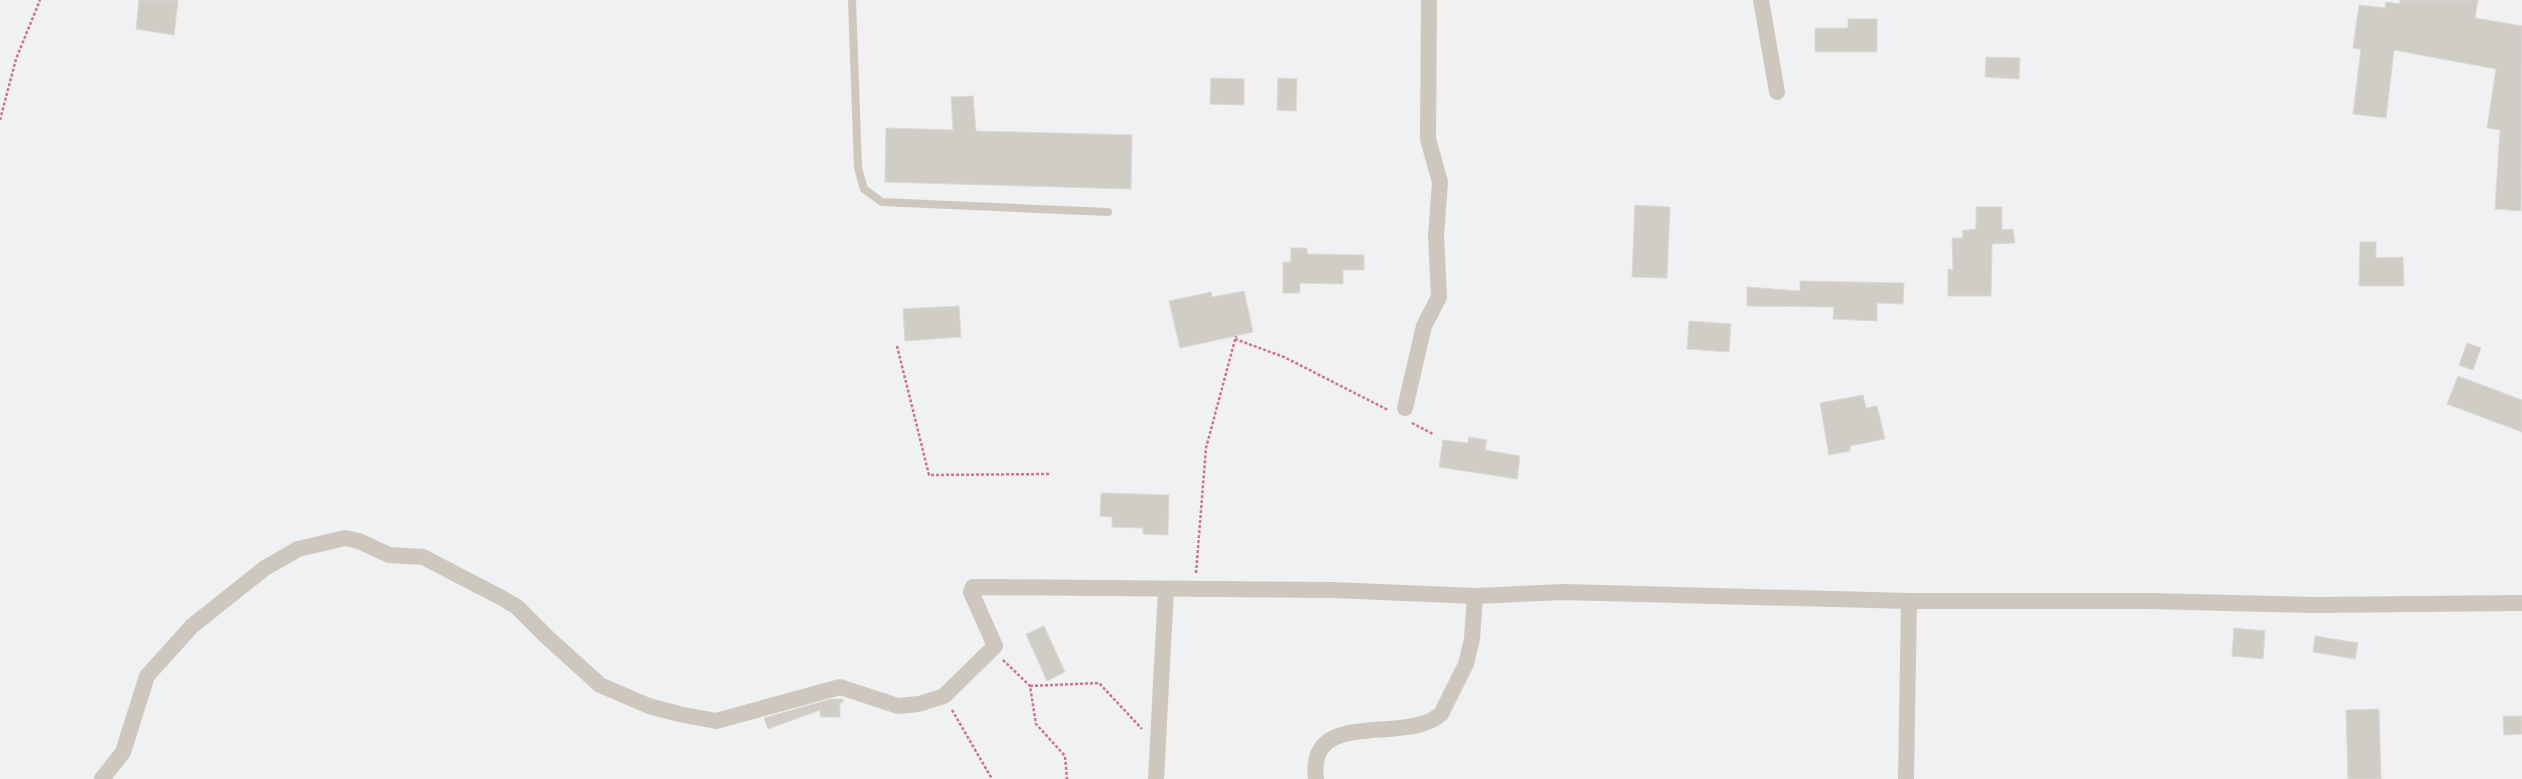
<svg xmlns="http://www.w3.org/2000/svg" width="2522" height="779" font-family="Commissioner,sans-serif">
<rect width="100%" height="100%" fill="#eff1f2"/>
<g fill="#cfcdc6" stroke="#dbd9d3">
<path d="M139,0H178L174,35L136,29Z"/>
<path d="M2400,0H2478L2475,18L2522,26L2521,211L2495,209L2500,130L2487,128L2496,69L2394,50L2386,118L2353,114L2361,49L2353,48L2359,5L2385,8L2386,2L2400,4Z"/>
<path d="M1848,19H1877V52H1815V28H1848Z"/>
<path d="M1986,57L2020,58L2019,79L1985,77Z"/>
<path d="M1211,78L1244,79V105L1210,104Z"/>
<path d="M1278,78L1297,79L1296,111L1277,110Z"/>
<path d="M973,96L976,131L1132,135L1131,189L885,182L886,128L953,130L951,97Z"/>
<path d="M1635,205L1670,207L1667,278L1632,277Z"/>
<path d="M1976,207H2002V230L2013,229L2015,243L1992,244L1991,296H1948V269L1953,270L1952,238H1963L1962,231L1976,229Z"/>
<path d="M2360,242H2376V258L2403,257L2404,286H2359Z"/>
<path d="M1291,248H1307V254L1364,255V270H1343V284L1300,283V293H1283V262H1291Z"/>
<path d="M1800,281L1904,283L1903,304L1877,303V321L1833,319L1834,307L1747,306V287L1800,291Z"/>
<path d="M1244,291L1253,332L1180,348L1169,301L1211,292L1212,297Z"/>
<path d="M959,306L961,337L905,341L903,309Z"/>
<path d="M1689,321L1731,324L1729,352L1687,349Z"/>
<path d="M2467,343L2481,348L2473,370L2459,365Z"/>
<path d="M2458,376L2522,400V432L2447,404Z"/>
<path d="M1863,395L1866,408L1877,406L1885,439L1850,446V451L1829,455L1820,403Z"/>
<path d="M1469,437L1487,440L1485,450L1520,456L1517,479L1439,467L1443,440L1468,443Z"/>
<path d="M1101,493L1169,495L1168,535L1143,534V528L1112,527V517L1100,516Z"/>
<path d="M1044,626L1065,672L1047,681L1026,634Z"/>
<path d="M2234,628L2265,631L2263,659L2232,656Z"/>
<path d="M2315,636L2358,643L2355,659L2313,652Z"/>
<path d="M831,699H843V702L840,703V717H820V710L768,729L764,718Z"/>
<path d="M2379,709L2381,779H2348L2346,710Z"/>
<path d="M2503,716H2522V734L2504,735Z"/>
</g>
<g fill="none" stroke-linecap="round" stroke-linejoin="round">
<g stroke="#cf7396" stroke-width="2.5" stroke-dasharray="3 2" stroke-linecap="butt">
<path d="M0,120L16,59L40,0"/>
<path d="M1235,339L1284,357L1388,410"/>
<path d="M897,346L929,475L1050,474"/>
<path d="M1412,423L1433,434"/>
<path d="M1196,573L1206,448L1236,336"/>
<path d="M1003,660L1030,686L1036,724L1065,756L1067,779"/>
<path d="M1030,686L1099,683L1142,729"/>
<path d="M952,710L992,779"/>
</g>
<path stroke="#cec7bd" stroke-width="8" d="M852,0L858,168L864,189L882,202L1108,212"/>
<g stroke="#cec7bd" stroke-width="16">
<path d="M1761,0L1777,92"/>
<path d="M1405,408L1424,326L1439,297L1436,236L1440,182L1428,139L1429,0"/>
<path d="M102,779L123,752L147,676L192,626L265,568L298,549L345,538L359,541L389,555L423,557L502,598L517,607L547,637L600,685L649,706L679,714L716,721L840,687L898,706L919,704L944,696L995,646L971,592L973,587L1333,590L1475,596L1563,592L1909,601H2148L2314,605L2522,603"/>
<path d="M1156,779L1166,589"/>
<path d="M1316,779C1307,706 1405,746 1441,714L1466,664L1472,639L1475,596"/>
<path d="M1906,779L1909,601"/>
</g>
</g>
</svg>
